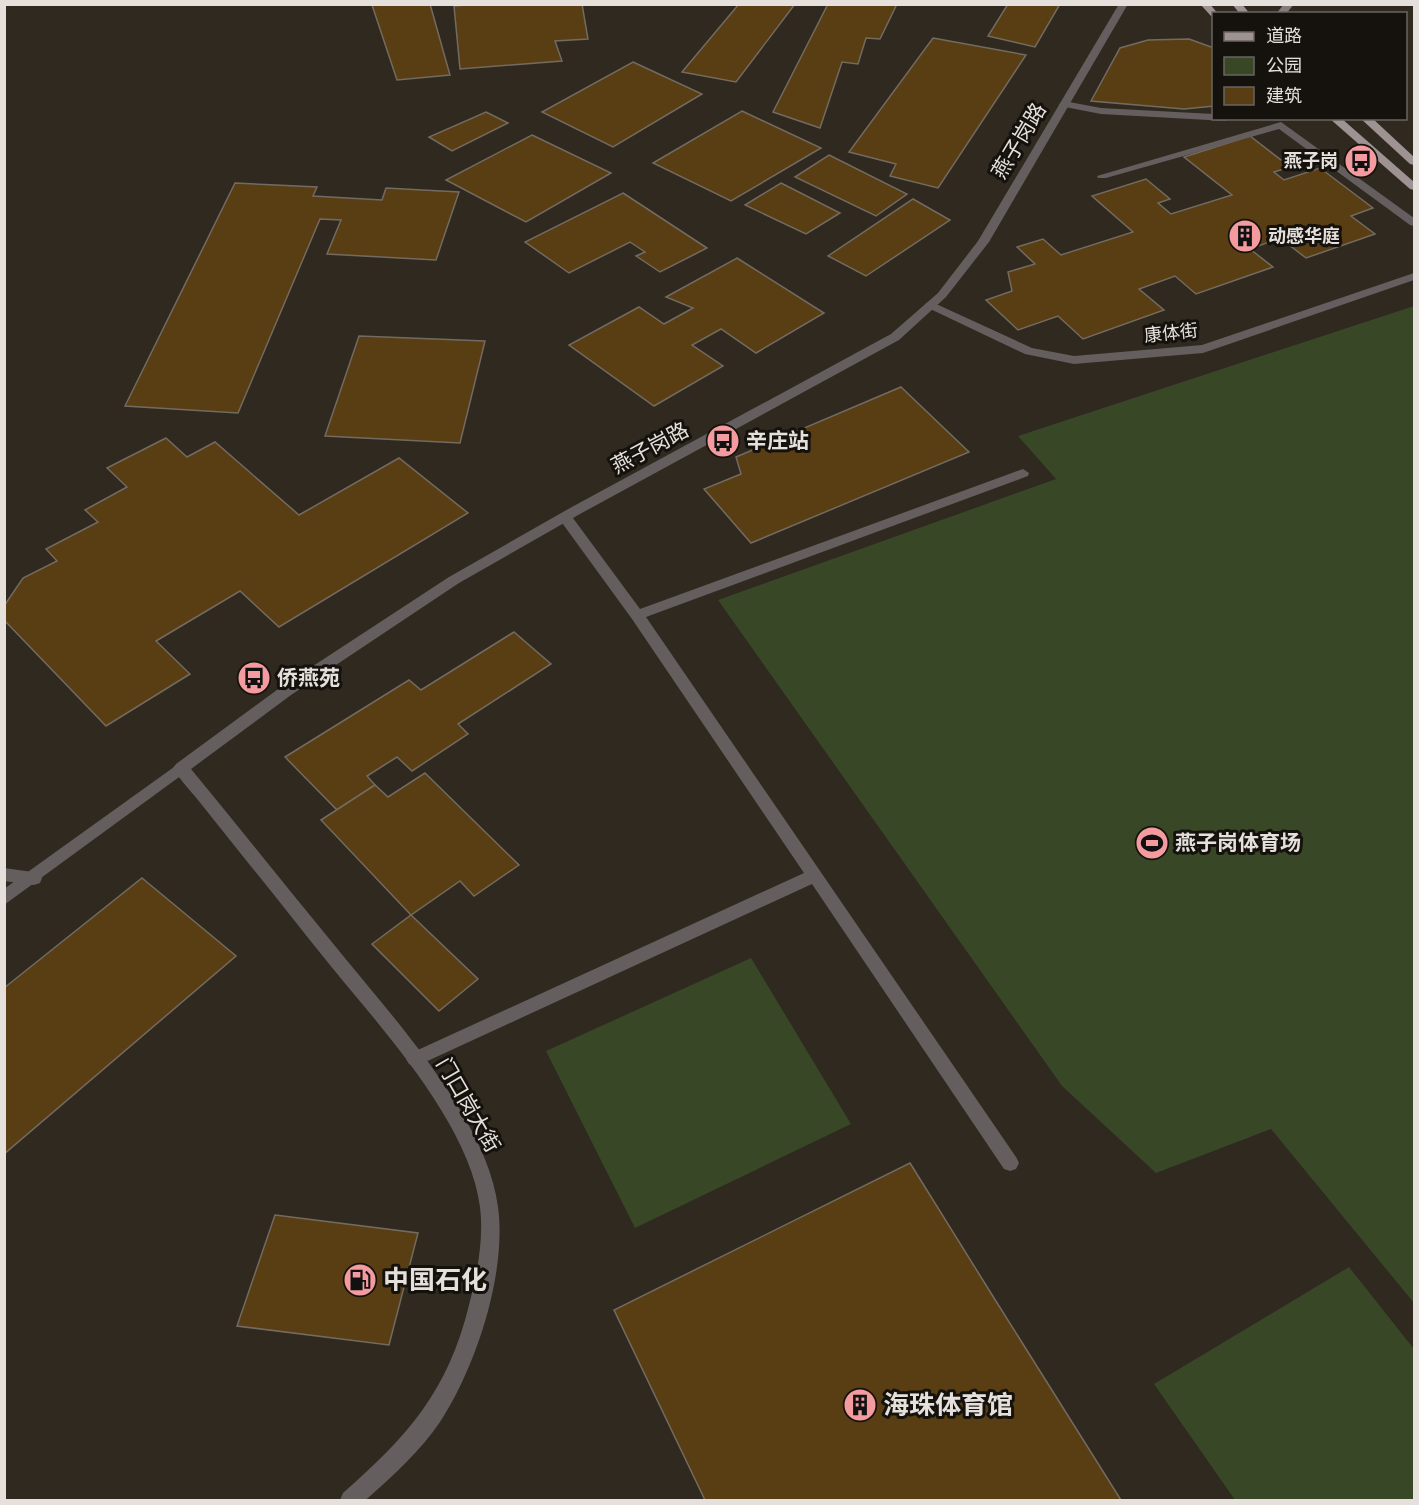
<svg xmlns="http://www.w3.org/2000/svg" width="1419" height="1505" font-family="'Alegreya Sans','Noto Sans SC',sans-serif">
<rect width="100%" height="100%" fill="#2f2920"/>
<g fill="#384726">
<path d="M1414,306V1303L1271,1129L1156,1173L1062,1086L718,600L1056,479L1018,436Z"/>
<path d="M751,958L851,1124L635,1228L546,1051Z"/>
<path d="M1349,1267L1414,1349V1500H1235L1154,1384Z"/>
</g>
<g fill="#593d13" stroke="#736b61" stroke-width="1.5">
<path d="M430,4L450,75L397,80L372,5Z"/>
<path d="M479,4H582L588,39L555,41L562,61L460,69L454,6Z"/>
<path d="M739,4H795L736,82L682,72Z"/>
<path d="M828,4H897L880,39L866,38L858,64L842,62L820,128L773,112Z"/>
<path d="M1008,4H1060L1035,47L988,36Z"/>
<path d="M933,38L1026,55L938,188L890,176L896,164L849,152Z"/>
<path d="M1189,39L1214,48V106L1184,109L1091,101L1120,48L1148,40Z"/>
<path d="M633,62L702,94L613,147L542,112Z"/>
<path d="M742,111L821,148L731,201L653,163Z"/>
<path d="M486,112L508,123L452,151L429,137Z"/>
<path d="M532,135L611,173L526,222L446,180Z"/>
<path d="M1250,136L1290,167L1274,172L1284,180L1320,168L1373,208L1351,216L1375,234L1306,258L1280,238L1250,249L1273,267L1196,294L1175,276L1139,289L1164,310L1083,339L1058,316L1018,330L986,300L1012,291L1008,272L1035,264L1017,247L1043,239L1061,255L1133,232L1092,196L1146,179L1170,199L1158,203L1171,214L1232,195L1184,157Z"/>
<path d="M829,155L907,194L876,216L795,177Z"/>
<path d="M235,183L317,187L313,196L382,200L386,188L459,192L436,260L327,254L341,220L320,219L238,413L125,406Z"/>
<path d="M781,183L840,213L806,234L745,205Z"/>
<path d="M623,193L707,248L660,272L636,256L645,252L630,242L569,273L525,242Z"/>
<path d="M913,199L950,220L866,276L828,256Z"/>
<path d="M737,258L824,313L756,353L721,329L692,345L723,366L654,406L569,345L639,307L664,324L693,308L666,297Z"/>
<path d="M359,336L485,341L460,443L325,436Z"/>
<path d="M901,387L969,452L751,543L704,489L741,474L736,457Z"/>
<path d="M166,438L187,457L215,442L299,515L399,458L468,513L279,627L240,591L156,641L190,674L106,726L4,620V606L23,578L57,561L46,549L98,522L85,510L127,487L107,468Z"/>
<path d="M514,632L551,664L458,724L468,734L412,771L397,757L367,776L375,785L337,810L285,757L409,680L421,690Z"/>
<path d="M425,773L519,865L474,896L460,881L411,915L321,820L375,785L388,797Z"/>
<path d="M142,878L236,956L4,1154V988Z"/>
<path d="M411,915L478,979L439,1011L372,944Z"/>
<path d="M910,1163L994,1298L1121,1500H705L614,1310Z"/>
<path d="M275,1215L418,1233L389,1345L237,1326Z"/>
</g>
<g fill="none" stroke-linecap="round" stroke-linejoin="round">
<g fill="#645e5e" fill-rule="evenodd">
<path d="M1064,101L1101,108L1214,114V118H1231L1226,121L1101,114L1060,106L1059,104Z"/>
<path d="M1281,122L1414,218V226L1410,225L1279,129L1106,178H1098L1097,176Z"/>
<path d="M1414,273V280L1203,353L1074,364L1025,354L924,306L926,303H934L1032,348L1074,356L1202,345Z"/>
<path d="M1023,469L1029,473L1028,476L646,617L1016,1157L1019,1163L1016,1169L1010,1171L1004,1169L812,884L421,1064L415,1067L409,1064L406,1059L409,1054L804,873L632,619L560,520L558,517L560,514H570L640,609Z"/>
<path d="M181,762L186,764L189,768L186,772L4,905V889Z"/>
</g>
<path fill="#645e5e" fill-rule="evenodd" d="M4,868L40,873L42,878L40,883L34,885L4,881Z"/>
<path fill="#645e5e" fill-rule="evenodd" d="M1119,4H1128L989,242L946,297L899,340L580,514L459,583L291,695L191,769C238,826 284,884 331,941C387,1011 487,1117 498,1207C507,1273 476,1367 440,1422C420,1451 394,1475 368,1498L365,1500H340L343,1493C408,1436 448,1391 469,1305C477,1274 484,1239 480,1207C470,1126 385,1032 334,970C305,935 278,899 249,864C232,843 215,821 198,800C190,790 180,780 173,768L176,764L281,687L449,577L570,508L891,334L938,293L978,241Z"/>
<path fill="#857b7b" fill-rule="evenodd" d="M1284,4H1294L1286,14H1276Z"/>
<g fill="#9e9292" fill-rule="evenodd">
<path d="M1200,4H1210L1218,14L1211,16Z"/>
<path d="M1232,4H1242L1250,14H1240Z"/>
<path d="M1329,118H1341L1414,182V190L1410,189Z"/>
<path d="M1360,118H1372L1414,157V165L1410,164Z"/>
</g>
</g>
<defs>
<g id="bus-disc" transform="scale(1.725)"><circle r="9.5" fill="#f49b9f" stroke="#15120e"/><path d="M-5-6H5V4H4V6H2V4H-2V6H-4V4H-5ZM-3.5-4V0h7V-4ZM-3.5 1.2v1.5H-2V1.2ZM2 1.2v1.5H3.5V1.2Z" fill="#111"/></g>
<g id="building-disc" transform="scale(1.725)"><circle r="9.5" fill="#f49b9f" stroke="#15120e"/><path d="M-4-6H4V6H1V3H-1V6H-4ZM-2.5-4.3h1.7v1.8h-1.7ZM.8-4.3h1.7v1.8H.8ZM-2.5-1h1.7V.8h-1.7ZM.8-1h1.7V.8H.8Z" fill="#111"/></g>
<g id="stadium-disc" transform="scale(1.725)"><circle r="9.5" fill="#f49b9f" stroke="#15120e"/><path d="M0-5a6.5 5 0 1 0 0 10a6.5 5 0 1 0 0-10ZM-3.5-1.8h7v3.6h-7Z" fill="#111"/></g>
<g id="fuel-disc" transform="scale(1.725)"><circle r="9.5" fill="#f49b9f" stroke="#15120e"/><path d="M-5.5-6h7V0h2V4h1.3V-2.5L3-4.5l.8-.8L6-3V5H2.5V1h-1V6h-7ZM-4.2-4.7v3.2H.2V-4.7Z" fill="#111"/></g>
</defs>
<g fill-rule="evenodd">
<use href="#bus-disc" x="1361" y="161"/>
<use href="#building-disc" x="1245" y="236"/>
<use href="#bus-disc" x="723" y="441"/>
<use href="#bus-disc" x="254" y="678"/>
<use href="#stadium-disc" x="1152" y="843"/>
<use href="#fuel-disc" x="360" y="1280"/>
<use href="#building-disc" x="860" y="1405"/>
</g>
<g text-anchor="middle" stroke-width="6" stroke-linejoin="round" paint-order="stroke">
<g font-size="18" font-weight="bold" fill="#e5e0db" stroke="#15120e" text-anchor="end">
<text x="1338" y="167">燕子岗</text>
<text x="1268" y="242" text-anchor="start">动感华庭</text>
</g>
<g font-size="18" fill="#e5e0db" stroke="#15120e">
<text transform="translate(1171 333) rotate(-6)" y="6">康体街</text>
</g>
<g font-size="21" fill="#e5e0db" stroke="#15120e">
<text transform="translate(1019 141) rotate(-59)" y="7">燕子岗路</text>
<text transform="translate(650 448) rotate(-28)" y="7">燕子岗路</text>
<text transform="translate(468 1105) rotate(60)" y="7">门口岗大街</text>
</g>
<g font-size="21" font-weight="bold" fill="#e5e0db" stroke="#15120e" text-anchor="start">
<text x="746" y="448">辛庄站</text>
<text x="277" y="685">侨燕苑</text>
<text x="1175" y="850">燕子岗体育场</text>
</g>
<g font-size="26" font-weight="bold" fill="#e5e0db" stroke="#15120e" text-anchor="start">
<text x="383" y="1289">中国石化</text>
<text x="883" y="1414">海珠体育馆</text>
</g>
</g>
<rect width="1419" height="1505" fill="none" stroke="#e5e0db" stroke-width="12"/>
<rect x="1212" y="12" width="195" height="108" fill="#15120e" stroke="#686460" stroke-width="1.5"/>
<rect x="1224" y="32" width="30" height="9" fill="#9e9292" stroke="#686460" stroke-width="1.5"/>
<text x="1266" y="42" font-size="18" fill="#e5e0db">道路</text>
<rect x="1224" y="57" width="30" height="18" fill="#384726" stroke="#686460" stroke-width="1.5"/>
<text x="1266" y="72" font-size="18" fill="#e5e0db">公园</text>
<rect x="1224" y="87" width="30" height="18" fill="#593d13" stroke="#686460" stroke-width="1.5"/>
<text x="1266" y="102" font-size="18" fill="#e5e0db">建筑</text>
</svg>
